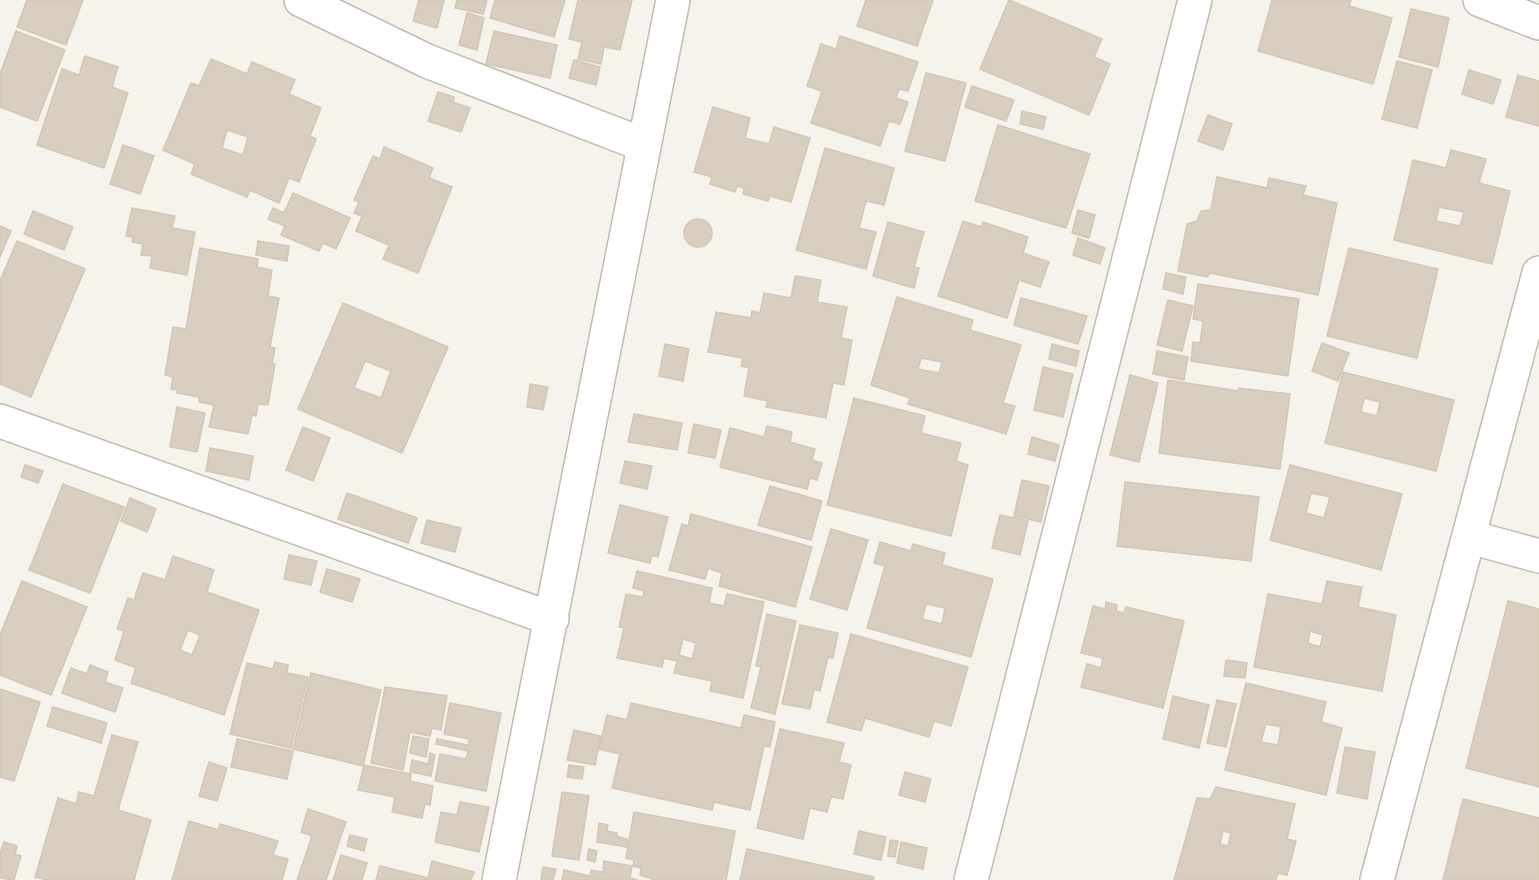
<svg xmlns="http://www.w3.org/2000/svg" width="1539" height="880" font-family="Lato,sans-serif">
<rect width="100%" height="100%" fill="#f6f3ec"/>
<g fill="#d8cfc1" stroke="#d3c7b4" stroke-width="1.5" fill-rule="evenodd">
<path d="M27,0H83L66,45L17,27Z"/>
<path d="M419,0H444L437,28L413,21Z"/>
<path d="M457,0H487L483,14L455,8Z"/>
<path d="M495,0H565L554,37L490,18Z"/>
<path d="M578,0H632L620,50L604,47L601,64L578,59L582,42L569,39Z"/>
<path d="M866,0H933L917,46L857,26Z"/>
<path d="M1009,0L1102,39L1094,57L1110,64L1089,115L980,69Z"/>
<path d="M1272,0H1351L1349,6L1392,18L1373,84L1258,51Z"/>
<path d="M1411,9L1449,18L1438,67L1399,57Z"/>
<path d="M467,13L484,18L477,50L459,45Z"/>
<path d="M16,31L65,50L37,121L0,107V74Z"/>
<path d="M494,31L557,45L550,78L486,64Z"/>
<path d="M840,36L918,62L908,91L899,89L896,98L908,102L900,124L889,121L880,146L811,123L822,91L807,86L821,44L836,49Z"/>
<path d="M85,56L118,67L112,87L128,93L104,168L37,145L62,69L79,75Z"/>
<path d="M211,59L247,74L252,62L295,80L289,94L321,108L310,136L316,139L299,182L289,178L279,203L250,190L247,197L191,174L195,164L163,150L191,83L199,86ZM227,130L248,137L243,155L222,148Z"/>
<path d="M574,60L600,67L596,85L569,78Z"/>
<path d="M1397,61L1432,70L1417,128L1382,119Z"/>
<path d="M1469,70L1501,80L1493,104L1462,94Z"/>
<path d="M926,73L966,83L945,161L905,151Z"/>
<path d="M1518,75L1539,81V126L1506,117Z"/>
<path d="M972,86L1014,100L1006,121L965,107Z"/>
<path d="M438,92L454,97L453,102L470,108L461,132L428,121Z"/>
<path d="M713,107L750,118L745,138L769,144L774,127L810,138L791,202L770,196L768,201L743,194L744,188L737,186L735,192L710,184L712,177L694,172Z"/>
<path d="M1022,111L1046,117L1043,129L1020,124Z"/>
<path d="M1208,115L1232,124L1223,150L1198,141Z"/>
<path d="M998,125L1090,154L1066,228L975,201Z"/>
<path d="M123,145L154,156L140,194L110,184Z"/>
<path d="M384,147L433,168L429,178L452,187L418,273L383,259L389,245L356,231L362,216L354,213L359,202L354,200L373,156L380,159Z"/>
<path d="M825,148L894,168L884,205L866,201L859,228L876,232L866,269L796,250Z"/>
<path d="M1451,150L1486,159L1479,183L1510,191L1492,264L1394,240L1413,160L1446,168ZM1439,207L1464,212L1460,226L1436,221Z"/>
<path d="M1217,177L1267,188L1269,178L1306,186L1303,195L1337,203L1318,295L1210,273L1207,277L1178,271L1187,224L1197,221L1201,211L1211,210Z"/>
<path d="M293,193L350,218L336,249L323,243L319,251L281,235L285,226L268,219L273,208L284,213Z"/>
<path d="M132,208L175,216L172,228L195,232L187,275L150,268L152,256L141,255L143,244L132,242L133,237L126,236Z"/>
<path d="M1078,210L1095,215L1089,238L1072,233Z"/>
<path d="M33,211L73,227L64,250L24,234Z"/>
<circle cx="698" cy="233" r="14"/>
<path d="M963,221L981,227L983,222L1028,237L1023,253L1049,262L1040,287L1019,280L1007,318L938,296Z"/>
<path d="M888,222L924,232L914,267L919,268L914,288L873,276Z"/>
<path d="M0,226L11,231L0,257Z"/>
<path d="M1078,238L1105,248L1100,264L1073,255Z"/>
<path d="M17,241L85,269L31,397L0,384V281Z"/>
<path d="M258,241L289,246L287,261L256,255Z"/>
<path d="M200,248L258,259L257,267L272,270L268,296L279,298L270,347L275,348L272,364H275L268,405L258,404L256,416L252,415L248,434L209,427L214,405L199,402V397L177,393L178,390L171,389L173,377L165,375L173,327L186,329Z"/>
<path d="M1349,248L1438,269L1417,358L1327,336Z"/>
<path d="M1166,273L1186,277L1183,294L1163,289Z"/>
<path d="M795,276L821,280L817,302L847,307L841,338L852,340L844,385L833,383L826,418L766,407L768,401L744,396L749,368L741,366L743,358L708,352L716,312L751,318L752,311L760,313L764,293L791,298Z"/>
<path d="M1198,284L1299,299L1288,376L1191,361L1193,342L1200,343L1203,321L1193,319Z"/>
<path d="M897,297L973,320L970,330L1021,345L1003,403L1015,406L1006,434L908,404L910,398L871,385ZM921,358L942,362L939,373L918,369Z"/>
<path d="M1021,298L1087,316L1078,344L1014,325Z"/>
<path d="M1168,300L1193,306L1182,351L1157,345Z"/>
<path d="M343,303L448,347L402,453L298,409ZM365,361L391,371L381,398L354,388Z"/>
<path d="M1322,343L1349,353L1338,381L1312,371Z"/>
<path d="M665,344L689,349L683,381L659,376Z"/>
<path d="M1052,344L1079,351L1076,366L1049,359Z"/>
<path d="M1157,351L1188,357L1184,380L1153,374Z"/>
<path d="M1043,367L1073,374L1063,417L1034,410Z"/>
<path d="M1343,372L1454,400L1436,471L1325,443ZM1364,398L1380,402L1377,416L1361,412Z"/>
<path d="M1130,375L1158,383L1139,462L1110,455Z"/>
<path d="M1168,380L1238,391L1239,388L1290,394L1280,469L1159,453Z"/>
<path d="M530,384L548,387L543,410L527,407Z"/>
<path d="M854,398L925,416L921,433L961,443L956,461L968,465L951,536L827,505Z"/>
<path d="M177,407L205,413L197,452L170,447Z"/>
<path d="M634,414L682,423L677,450L628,442Z"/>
<path d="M694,424L721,430L715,458L688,453Z"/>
<path d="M767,426L792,432L790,442L815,449L812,460L822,463L817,480L810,478L807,489L720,467L730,428L764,437Z"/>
<path d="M303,427L330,438L313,481L286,470Z"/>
<path d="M1032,437L1059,445L1055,461L1028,454Z"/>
<path d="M210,448L253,456L249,480L206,471Z"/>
<path d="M625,461L652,466L647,489L620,483Z"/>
<path d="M25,465L43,471L38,483L21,477Z"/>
<path d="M1290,465L1402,494L1381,570L1270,540ZM1311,493L1330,497L1324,518L1306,513Z"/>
<path d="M1022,480L1049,486L1041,522L1014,516Z"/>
<path d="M1125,482L1259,497L1251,561L1117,546Z"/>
<path d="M63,484L124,507L90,593L29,570Z"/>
<path d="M770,486L822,501L811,540L758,525Z"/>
<path d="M347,493L417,518L408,543L338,519Z"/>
<path d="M130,498L156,509L147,532L121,521Z"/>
<path d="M620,505L668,517L658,557L652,555L650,563L608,553Z"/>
<path d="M691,514L812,547L795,607L719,586L722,573L708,568L705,579L669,570L682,524L688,526Z"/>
<path d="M1000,515L1028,521L1020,555L992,548Z"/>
<path d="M427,520L461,528L455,552L421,543Z"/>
<path d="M831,529L868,540L847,610L810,599Z"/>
<path d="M880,542L911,551L913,544L945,553L942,565L993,579L971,657L867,628L885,566L874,563ZM926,604L945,608L942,624L922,619Z"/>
<path d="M289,555L317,561L311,585L284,579Z"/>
<path d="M173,556L214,570L207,592L259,610L224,715L131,683L136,668L115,660L124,631L117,629L128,598L134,600L143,573L165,580ZM188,630L200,635L192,655L180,650Z"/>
<path d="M327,569L360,579L352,602L320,592Z"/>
<path d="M637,571L712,588L709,603L724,606L727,594L764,602L743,698L710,691L712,681L674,673L677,661L664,658L662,667L617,658L624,628L619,627L626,594L643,597L644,591L633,588ZM683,639L696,643L692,659L679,655Z"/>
<path d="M22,581L87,607L51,695L0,675V635Z"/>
<path d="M1327,581L1362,587L1358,607L1396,615L1382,691L1254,667L1268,594L1322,604ZM1310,631L1323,635L1320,647L1308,643Z"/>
<path d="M1508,601L1539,609V787L1466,768Z"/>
<path d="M1106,602L1117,605L1116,611L1124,613L1126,607L1184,621L1163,708L1081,687L1087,664L1101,668L1103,658L1081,653L1093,606L1105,609Z"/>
<path d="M767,614L796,621L775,714L751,708L761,667L756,666Z"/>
<path d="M800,625L838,633L833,658L828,657L820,691L814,689L810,709L782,704Z"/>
<path d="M851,634L968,667L951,726L934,721L929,737L865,718L861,731L827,722Z"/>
<path d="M1226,660L1247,663L1245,678L1224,676Z"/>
<path d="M275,662L288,665L287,673L308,677L291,748L230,734L247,663L273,669Z"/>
<path d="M90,665L108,672L105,682L123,688L115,712L62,693L71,668L87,674Z"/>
<path d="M311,673L381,690L363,766L293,749Z"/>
<path d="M1246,683L1326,702L1321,722L1342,728L1326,795L1225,770ZM1266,724L1281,727L1278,745L1261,742Z"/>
<path d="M385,687L447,696L441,730L432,728L430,736L410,732L403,770L371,763Z"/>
<path d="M0,689L40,702L14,781L0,777Z"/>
<path d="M1173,696L1209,705L1199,748L1163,739Z"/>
<path d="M1217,700L1236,704L1226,747L1207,743Z"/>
<path d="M450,703L501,713L486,791L435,781L440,754L466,759L468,751L436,744L437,739L468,745L469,739L444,734Z"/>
<path d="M631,703L741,728L744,715L775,722L770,747L764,746L750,810L714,802L712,810L612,788L620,754L599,749L607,715L627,720Z"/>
<path d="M53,707L107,723L101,743L47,726Z"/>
<path d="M780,729L844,743L839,762L851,765L843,799L831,797L827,812L810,808L803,839L757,828Z"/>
<path d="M574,730L601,736L595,765L567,760Z"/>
<path d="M112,735L138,742L118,810L151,820L134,880H47L35,877L58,798L76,804L79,792L94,796Z"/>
<path d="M413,736L429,739L426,757L410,753Z"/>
<path d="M237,739L293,751L287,779L231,767Z"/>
<path d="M1345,747L1375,752L1367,799L1337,793Z"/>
<path d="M430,753L435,755L431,776L410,772L412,760L428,764Z"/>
<path d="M209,762L227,768L217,801L199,796Z"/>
<path d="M364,765L411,774L410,781L433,786L430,805L425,804L422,818L392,812L395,797L358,790Z"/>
<path d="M569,765L584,767L582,779L567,777Z"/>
<path d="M905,772L931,779L925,802L899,795Z"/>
<path d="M1216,787L1295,804L1287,839L1296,841L1287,875L1278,873L1276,880H1174L1197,798L1210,799ZM1223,831L1231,833L1228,846L1220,844Z"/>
<path d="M562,792L589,796L579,860L552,856Z"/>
<path d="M1463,799L1539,818V880H1443Z"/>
<path d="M460,802L489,807L479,852L435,842L441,812L457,815Z"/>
<path d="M308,809L346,822L326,880H297L312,836L301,832Z"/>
<path d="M634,812L735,831L726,880H655L640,875L641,868L633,866L634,860L626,858Z"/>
<path d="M189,821L218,830L220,824L278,841L273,855L288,859L282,880H172Z"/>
<path d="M599,823L608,825L607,831L617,833L616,836L627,839V847L597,842Z"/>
<path d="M859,831L886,837L881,860L854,854Z"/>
<path d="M350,835L367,839L364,851L347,846Z"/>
<path d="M890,840L898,841L895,857L888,856Z"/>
<path d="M4,842L17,846L15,854L21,856L14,880L0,878V853Z"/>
<path d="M901,842L927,848L923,869L897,863Z"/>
<path d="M589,849L597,851L595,862L587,860Z"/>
<path d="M747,849L874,877L873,880H740Z"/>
<path d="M341,855L367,863L362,880H333Z"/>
<path d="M432,861L474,872L471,880H376L380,866L428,878Z"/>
<path d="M604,861L632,866L630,878L638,880H562L564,870L590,876L591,870L603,872Z"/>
<path d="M543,867L556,869L553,880H541Z"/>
</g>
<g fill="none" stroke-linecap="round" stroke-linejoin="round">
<g stroke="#c2bbae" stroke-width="36">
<g id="minor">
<path d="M301,0L427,61L644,145"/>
<path d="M1480,0L1539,23"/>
<path d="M0,421L552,619"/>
<path d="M1470,537L1539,556"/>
<path d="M499,880L673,0"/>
<path d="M971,880L1195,0"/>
<path d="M1377,880L1539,273"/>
</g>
</g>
<use href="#minor" stroke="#fff" stroke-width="33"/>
</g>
</svg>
